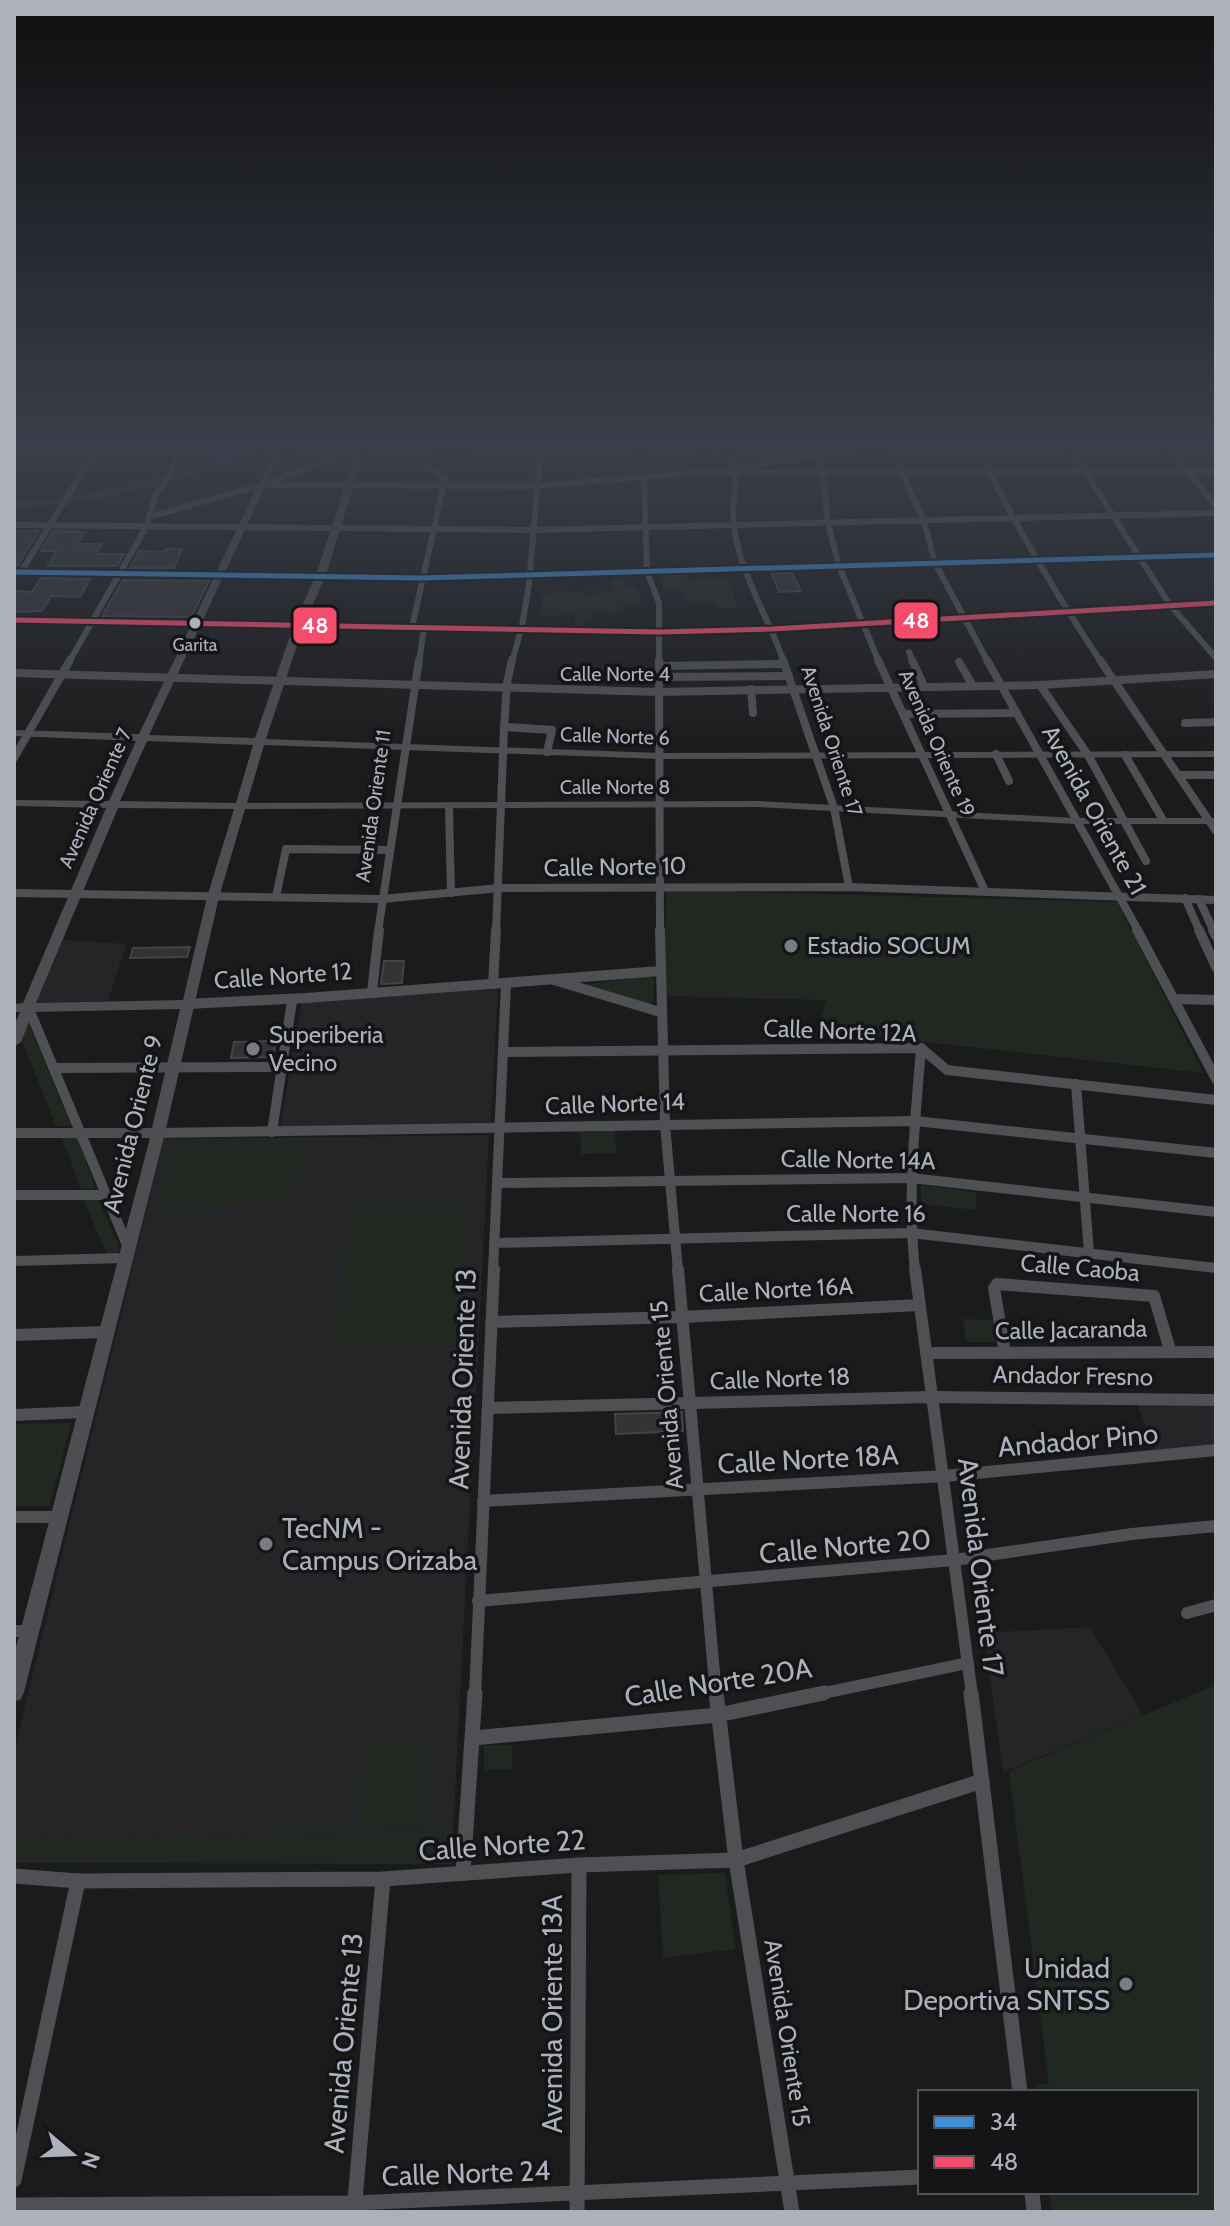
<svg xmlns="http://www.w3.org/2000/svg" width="1230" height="2226" font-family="Cabin,sans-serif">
<rect width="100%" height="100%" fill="#1b1b1b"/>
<g fill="#252527">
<path d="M63,940L126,944L108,1001L36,1003Z"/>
<path d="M498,989L491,1122L280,1126L302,1001Z"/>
<path d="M489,1135L453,1831L14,1836V1750L164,1139Z"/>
<path d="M1137,1404H1216V1446L1157,1453Z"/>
<path d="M1090,1627L1143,1715L1003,1772L984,1633Z"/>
</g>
<g fill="#212822">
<path d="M683,573L687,581L729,579L738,608L716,609L714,603L685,601L682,589L664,590L658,574Z"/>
<path d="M614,579H624L627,587H637L642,604L623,605L624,613L601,614V609H593L591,619H583L582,627H574L576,613L545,617L541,611L542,595L579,590L585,596L609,592Z"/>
<path d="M666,890L1117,902L1203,1073L818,1030L826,1000L665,996Z"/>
<path d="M649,976L654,981V1000L649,1004L579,985Z"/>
<path d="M29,1024L71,1126H56L21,1038Z"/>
<path d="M615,1130L616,1153L581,1154L580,1132Z"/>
<path d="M77,1137L96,1189H81L62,1138Z"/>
<path d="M303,1139L292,1205L157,1209L173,1142Z"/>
<path d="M921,1185L976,1192V1210L921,1204Z"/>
<path d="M83,1199H98L120,1249L116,1253L107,1254Z"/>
<path d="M468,1202L459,1345L333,1348L352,1205Z"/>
<path d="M963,1319L994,1320L996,1342H966Z"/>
<path d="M71,1423L50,1506H14V1424Z"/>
<path d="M1216,1685V2212H1052L1050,2192H1196V2092H1037L1036,2084H1049L1009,1771Z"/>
<path d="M428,1742L424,1825L358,1828L364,1745Z"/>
<path d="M512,1745V1769L484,1770V1746Z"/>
<path d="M453,1831L452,1864L14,1863V1836Z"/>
<path d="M725,1873L735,1949L663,1958L658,1875Z"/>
</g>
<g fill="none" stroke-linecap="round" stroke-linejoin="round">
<g fill="#2d353d" fill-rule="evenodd">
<path d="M258,445H271C253,459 229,464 208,470C144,490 81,505 14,507V501C94,499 167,476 243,453Z"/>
<path d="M619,445L672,448L725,445C702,458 642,458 619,445Z"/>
</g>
</g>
<g fill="#333" stroke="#434447" stroke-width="2">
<path d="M14,531H39L17,566H14Z"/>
<path d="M53,531L84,532L77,544H102L96,554H124L117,566H48L57,551H41Z"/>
<path d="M166,549H182L174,568H130L139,551L164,552Z"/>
<path d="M792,573L801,591L779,592L772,574Z"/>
<path d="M41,578L90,579L80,597L51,596L42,611L14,612V591L32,592Z"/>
<path d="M123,580L209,581L191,617L102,616Z"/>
<path d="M190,947L187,957L130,958L133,948Z"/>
<path d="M384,961H404L402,983L381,984Z"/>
<path d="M276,1041L273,1057L231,1058L234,1042Z"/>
<path d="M682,1412L683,1431L616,1434L615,1414Z"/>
</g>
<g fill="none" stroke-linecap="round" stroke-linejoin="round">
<g stroke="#4f5054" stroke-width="6">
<path d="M820,445L828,524L839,566L879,662"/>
<path d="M889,445L924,521L935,563L988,662"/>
<path d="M976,445C1012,520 1055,593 1101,662"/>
<path d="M1068,445L1170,605L1216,658"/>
<path d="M1166,445L1216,506"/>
<path d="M726,449C744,481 729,496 734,528C741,575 768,617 784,662"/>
<path d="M729,468L894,445"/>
<path d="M644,476L647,572L659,603V662"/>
<path d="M262,485L279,451L300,445"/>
<path d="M152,516L262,485L538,486L700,472L1216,471"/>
<path d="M14,525L534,530L1216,513"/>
<path d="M14,572L422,578L1216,555"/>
<path d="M21,572L99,445"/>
<path d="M14,620L660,632L772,629L1216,603"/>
<path d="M412,627L445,479L427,466L420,452L478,445"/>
<path d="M909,652L913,662"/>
<path d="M69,662L146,527L156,494L166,481L182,445"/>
<path d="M419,662L424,627"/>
<path d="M512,662L522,626L529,584L540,455L546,445"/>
</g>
<g stroke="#4f5054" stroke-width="8">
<path d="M659,660L660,932"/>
<path d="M783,660L834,808L849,887"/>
<path d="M878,660L985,891"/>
<path d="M912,660L924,686"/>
<path d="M987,660L1139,932"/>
<path d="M1100,660L1216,831"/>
<path d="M959,662L973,686"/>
<path d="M659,666L784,664"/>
<path d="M14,673L658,692L1040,685L1216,674"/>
<path d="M659,677L789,676"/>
<path d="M1040,685L1088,755L1146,861"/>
<path d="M751,689L753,713"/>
<path d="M906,714L1017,713"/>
<path d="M1185,723L1216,722"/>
<path d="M506,727L552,730L547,752"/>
<path d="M996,754L1009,781"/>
<path d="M1125,755L1163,820"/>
<path d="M14,758L70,660"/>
<path d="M1179,775H1216"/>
<path d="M449,806L451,893"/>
<path d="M14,893L382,899L500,888L849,887L1216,900"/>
<path d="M276,897L286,849L389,850"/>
<path d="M1185,898L1200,932"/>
<path d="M1199,899L1214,932"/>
<path d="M378,932L419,660"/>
<path d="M496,932L504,728L507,683L512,660"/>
</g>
<g stroke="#4f5054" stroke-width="10">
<path d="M660,930L665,1124L678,1271"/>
<path d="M1137,930L1216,1079"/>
<path d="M1199,930L1216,967"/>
<path d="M1213,930L1216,936"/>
<path d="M554,980L660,1012"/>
<path d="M493,984L496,930"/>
<path d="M372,992L379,930"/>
<path d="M1176,999L1216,1000"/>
<path d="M187,1004L306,998L661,971"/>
<path d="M29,1009L127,1245"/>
<path d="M503,1052L921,1048L947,1070L1216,1100"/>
<path d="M56,1068L282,1067"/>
<path d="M1076,1084L1089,1253"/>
<path d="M272,1132L292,1001"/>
<path d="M158,1133L915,1121L1216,1153"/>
<path d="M498,1183L911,1178L1216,1212"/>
<path d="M14,1195H106"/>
<path d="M494,1243L911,1233L1216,1268"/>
<path d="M14,1261L124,1258"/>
<path d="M493,1271L506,984"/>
<path d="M915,1271C907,1196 915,1122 921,1048"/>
</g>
<g stroke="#4f5054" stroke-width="12">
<path d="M678,1269L716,1695"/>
<path d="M915,1269L972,1695"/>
<path d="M491,1322L683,1317L919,1305"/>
<path d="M14,1335L105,1332"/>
<path d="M926,1353L1216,1352"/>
<path d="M1005,1353L994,1288L997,1284L1154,1296L1170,1350"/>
<path d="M488,1408L930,1397L1216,1400"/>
<path d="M14,1415L84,1412"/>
<path d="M483,1501L945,1476L1216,1450"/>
<path d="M14,1517H59"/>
<path d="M478,1601L954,1560L1132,1534L1216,1526"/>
<path d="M1187,1613L1216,1605"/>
<path d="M14,1631H31"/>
<path d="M475,1695L494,1269"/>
<path d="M814,1695L968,1663"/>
</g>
<g stroke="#4f5054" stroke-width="15">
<path d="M716,1693L736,1860L792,2212"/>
<path d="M971,1693L1020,2092"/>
<path d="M473,1738L718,1715L824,1693"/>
<path d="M463,1873L475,1693"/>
<path d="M14,1876L78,1881L383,1879L579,1865L736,1860L982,1781"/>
<path d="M14,2180L78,1881"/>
<path d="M1032,2192L1034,2212"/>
<path d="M14,2205L355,2203L920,2177"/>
<path d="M354,2212L383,1879"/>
<path d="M577,2212L579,1865"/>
</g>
<path fill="#4e4e52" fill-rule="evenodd" d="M360,445H369L365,449L326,575L304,624L266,739L661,753L1216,751V757L661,759L264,745L247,803L757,801L1075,818H1216V824H1075L757,807L245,809L219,897L165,1133L24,1692L21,1699L14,1702V1655L150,1138H14V1128H152L180,1009L33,1012L21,1042L14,1047V1026L20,1012H14V1004L23,1003L106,808L14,806V800L109,801L136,741L14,736V730L139,734L259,483ZM356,453L316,575L294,624L255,738L149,735L265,487ZM147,741L253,745L236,803L120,801ZM118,808L234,809L207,897L183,1000L36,1003Z"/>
<g stroke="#151517" stroke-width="9">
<path id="bus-1" d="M14,572L422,578L1216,555"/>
</g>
<g stroke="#151517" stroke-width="9">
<path id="bus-2" d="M14,620L660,632L772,629L1216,603"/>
</g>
<use href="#bus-1" stroke="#3a90db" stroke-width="5"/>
<use href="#bus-2" stroke="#f44d6c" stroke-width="5"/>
</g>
<linearGradient id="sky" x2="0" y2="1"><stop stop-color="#0f0f0f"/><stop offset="0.59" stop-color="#393f4a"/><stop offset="1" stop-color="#393f4a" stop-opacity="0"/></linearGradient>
<rect width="1230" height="757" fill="url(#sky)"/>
<circle fill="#acb1bb" stroke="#151517" stroke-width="3" cx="195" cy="623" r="7"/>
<g fill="#797c83" stroke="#151517" stroke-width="3">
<circle cx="791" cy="946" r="8"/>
<circle cx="253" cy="1049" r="8"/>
<circle cx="266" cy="1544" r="8"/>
<circle cx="1126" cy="1984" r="8"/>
</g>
<g text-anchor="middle" stroke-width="7" stroke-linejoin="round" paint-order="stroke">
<g font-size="18" fill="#acb1bb" stroke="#151517">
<text x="195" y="651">Garita</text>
</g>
<g font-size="20" fill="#acb1bb" stroke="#151517">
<text x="615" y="681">Calle Norte 4</text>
<text transform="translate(615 736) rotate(2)" y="7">Calle Norte 6</text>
<text transform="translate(832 741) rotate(72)" y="7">Avenida Oriente 17</text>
<text transform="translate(937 743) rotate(66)" y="7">Avenida Oriente 19</text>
<text x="615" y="794">Calle Norte 8</text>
<text transform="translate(95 798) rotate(-66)" y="7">Avenida Oriente 7</text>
<text transform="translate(373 806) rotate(-82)" y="7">Avenida Oriente 11</text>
</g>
<g font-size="24" fill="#acb1bb" stroke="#151517">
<text transform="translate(1094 810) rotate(61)" y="8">Avenida Oriente 21</text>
<text transform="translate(615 867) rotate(-1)" y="8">Calle Norte 10</text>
<text transform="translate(283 976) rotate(-4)" y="8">Calle Norte 12</text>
<text transform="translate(840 1031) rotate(2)" y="8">Calle Norte 12A</text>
<text transform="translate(615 1104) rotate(-2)" y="8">Calle Norte 14</text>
<text transform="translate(133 1124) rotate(-76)" y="8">Avenida Oriente 9</text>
<text transform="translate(858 1160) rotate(1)" y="8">Calle Norte 14A</text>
<text x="856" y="1222">Calle Norte 16</text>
<text transform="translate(1080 1268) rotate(5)" y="8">Calle Caoba</text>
<text transform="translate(776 1290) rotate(-3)" y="8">Calle Norte 16A</text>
<text transform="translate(1071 1330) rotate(-1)" y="8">Calle Jacaranda</text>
<text transform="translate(1073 1376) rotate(1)" y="8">Andador Fresno</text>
<text transform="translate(780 1379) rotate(-2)" y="8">Calle Norte 18</text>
<text transform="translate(667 1395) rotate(-95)" y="8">Avenida Oriente 15</text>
<text transform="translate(787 2033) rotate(81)" y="8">Avenida Oriente 15</text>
</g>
<g font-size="24" fill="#acb1bb" stroke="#151517" text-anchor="start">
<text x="807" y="954">Estadio SOCUM</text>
<text x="269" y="1043">Superiberia<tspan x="269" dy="28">Vecino</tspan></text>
</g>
<g font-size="28" fill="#acb1bb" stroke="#151517">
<text transform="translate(462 1379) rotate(-88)" y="10">Avenida Oriente 13</text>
<text transform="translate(1078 1440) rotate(-5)" y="10">Andador Pino</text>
<text transform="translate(808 1459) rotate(-3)" y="10">Calle Norte 18A</text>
<text transform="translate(845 1546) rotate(-5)" y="10">Calle Norte 20</text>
<text transform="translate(981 1567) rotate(83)" y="10">Avenida Oriente 17</text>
<text transform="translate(718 1682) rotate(-9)" y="10">Calle Norte 20A</text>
<text transform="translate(502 1845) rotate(-4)" y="10">Calle Norte 22</text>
<text transform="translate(552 2014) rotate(-90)" y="10">Avenida Oriente 13A</text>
<text transform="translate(343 2043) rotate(-85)" y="10">Avenida Oriente 13</text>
<text transform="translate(466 2173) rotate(-2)" y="10">Calle Norte 24</text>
</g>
<g font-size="28" fill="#acb1bb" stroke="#151517" text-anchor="start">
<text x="282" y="1538">TecNM -<tspan x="282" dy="32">Campus Orizaba</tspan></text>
<text x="1110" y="1978" text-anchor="end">Unidad<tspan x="1110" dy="32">Deportiva SNTSS</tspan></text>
</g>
</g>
<g stroke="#151517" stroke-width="3">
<rect x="893" y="601" width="46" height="39" rx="8" fill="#f44d6c"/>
<rect x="292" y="606" width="46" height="39" rx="8" fill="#f44d6c"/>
</g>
<g font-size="22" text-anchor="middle" font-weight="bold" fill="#fff">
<text x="916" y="628">48</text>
<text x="315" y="633">48</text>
</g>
<rect width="1230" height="2226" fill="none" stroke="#acb1bb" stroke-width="32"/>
<rect x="918" y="2090" width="280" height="104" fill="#151517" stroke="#515359" stroke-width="2"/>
<rect x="934" y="2116" width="40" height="12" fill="#3a90db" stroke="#515359" stroke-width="2"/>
<text x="990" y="2130" font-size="24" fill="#acb1bb">34</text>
<rect x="934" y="2156" width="40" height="12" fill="#f44d6c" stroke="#515359" stroke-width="2"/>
<text x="990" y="2170" font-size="24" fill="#acb1bb">48</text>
<g transform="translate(72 2154) rotate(109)" stroke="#151517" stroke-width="6" paint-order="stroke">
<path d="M0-6L14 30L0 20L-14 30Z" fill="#acb1bb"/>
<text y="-12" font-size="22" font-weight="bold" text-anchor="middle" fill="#acb1bb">N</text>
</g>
</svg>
